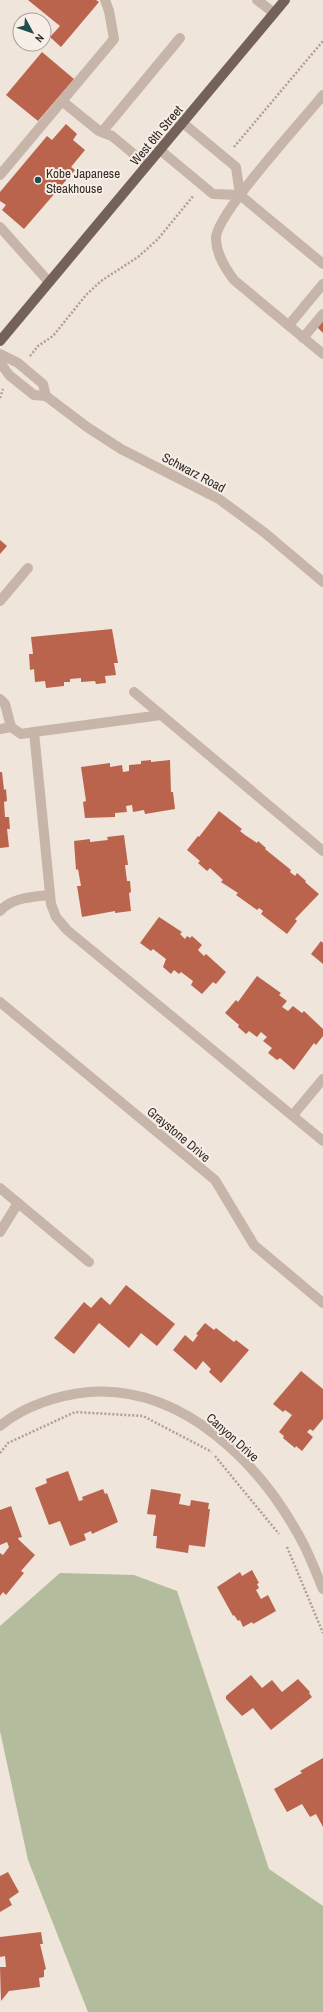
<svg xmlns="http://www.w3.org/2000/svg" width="323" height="2012" font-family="'Archivo Narrow',sans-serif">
<rect width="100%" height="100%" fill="#efe5db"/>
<path fill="#b3bc9c" d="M60,1573L134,1575L177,1591L269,1869L323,1906V2012H88L28,1860L0,1731V1626Z"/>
<g fill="#ba644d">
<path d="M28,0H96L99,2L61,47L50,37L60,26Z"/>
<path d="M42,52L74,79L38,121L6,95Z"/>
<path d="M66,124L77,134L73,140L85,150L71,167L75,170L24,229L2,210L6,205L0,201V192L47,136L52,140Z"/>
<path d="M323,320V333L317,327Z"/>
<path d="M0,540L7,546L0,554Z"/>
<path d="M112,629L118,663H114L116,675L105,676L106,683L96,684L95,681L81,682V678L70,679V682H64V686L46,688L45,681L35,682L34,669L30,670L29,654H33L31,637Z"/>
<path d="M151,760V762L170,760L171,792H173L175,809L145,814L144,810L133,812L132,805L126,806L127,812L115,813V817L85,818L83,802L86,801L81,767L110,763V767L122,765L123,772L129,771V765L141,764V761Z"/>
<path d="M0,772H2L4,790L6,789L7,801L4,802L5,817H9L10,829H7L9,847L0,848Z"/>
<path d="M219,811L242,829L240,831L245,835L257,843L258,841L266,848L265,849L291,870L290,872L295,876L297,873L306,881L305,882L319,894L295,919L297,921L287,934L261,914L263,911L259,908L257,910L236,895L238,893L221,882L223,880L210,868L207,871L198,863L200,861L187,850L198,836L199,837Z"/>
<path d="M124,835L128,865H125L127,881H130L131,892L129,893L131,911L115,913V911L82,917L77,886H81L78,869L76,870L74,841L90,839V842L108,840L107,837Z"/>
<path d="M159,917L182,932L180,934L185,939L187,936L190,938L192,936L202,945L198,950L204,956L206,954L226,972L216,984L213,982L202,994L191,985L193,981L181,972L179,974L174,970L171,974L163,967L166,959L153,949L151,951L140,943Z"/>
<path d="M321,941L323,943V964L311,954Z"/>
<path d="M257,976L281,993L279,995L287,1001L282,1007L288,1011L293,1006L302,1013L304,1011L323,1029V1036L316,1045L314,1043L294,1070L280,1058L277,1060L268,1053L272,1048L263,1041L267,1037L261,1032L257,1037L249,1031L246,1034L238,1027L239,1025L225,1013L236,1000L238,1002Z"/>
<path d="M126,1285L175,1324L157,1346L141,1333L129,1348L99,1323L74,1354L54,1338L84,1302L91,1308L101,1297L110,1305Z"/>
<path d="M205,1323L214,1330L216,1328L234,1342L236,1340L249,1350L221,1383L209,1372L211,1369L203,1361L196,1370L173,1350L185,1335L193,1342L198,1335L196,1334Z"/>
<path d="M301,1371L323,1389V1419L313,1431L310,1429L307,1432L313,1437L302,1451L296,1446L295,1448L283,1438L284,1436L279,1432L292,1415L285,1410L283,1412L273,1404Z"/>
<path d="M68,1471L79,1501L83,1500L82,1497L103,1489L105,1494L107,1493L118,1522L92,1534L91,1531L84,1534L86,1540L70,1546L60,1521L49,1525L35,1488L47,1483L46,1479Z"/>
<path d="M151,1489L181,1494L179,1504L190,1506L191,1500L209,1503L208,1509H210L205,1547L189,1545L188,1553L156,1548L157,1536H153L156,1515L147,1514Z"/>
<path d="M11,1506L22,1537L18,1538L19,1540L35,1555L21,1571L24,1573L6,1595L3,1592L0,1596V1553L3,1555L9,1547L7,1542L0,1545V1510Z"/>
<path d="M252,1570L259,1583L257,1584L259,1588L256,1590L261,1599L268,1595L276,1611L253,1624L252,1622L243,1627L240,1620L238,1621L234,1615L233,1616L217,1587L240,1572L242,1576Z"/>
<path d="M251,1675L262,1688L272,1680L282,1692L298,1679L310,1692L309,1693L312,1697L271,1730L253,1708L242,1716L226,1699V1696Z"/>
<path d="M323,1758V1827L316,1814L310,1817L302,1804L287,1812L274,1789L302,1773L300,1771Z"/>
<path d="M8,1872L19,1892L9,1899L12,1905L0,1912V1876Z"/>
<path d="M41,1932L43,1944H40L46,1969L44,1970V1977L39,1978L40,1987L9,1991L1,2001L0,1967H6L5,1956L0,1957V1937Z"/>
</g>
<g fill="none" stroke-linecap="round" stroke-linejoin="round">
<g stroke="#b19f92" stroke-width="2.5" stroke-dasharray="2 2" stroke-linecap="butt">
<path d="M234,147L323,41"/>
<path d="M30,356L38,346L53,336L86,295L101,281L138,257L158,239L194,195"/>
<path d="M0,398L3,389"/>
<path d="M0,1453L8,1443L75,1412L143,1416L212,1452"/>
<path d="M215,1456L279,1534"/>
<path d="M287,1547L323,1633"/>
</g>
<g stroke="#c6b5a8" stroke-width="10">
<path d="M257,0L274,13"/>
<path d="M323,95C304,119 216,214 216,238C216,254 225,268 234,280L323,354"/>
<path d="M62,101L99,131L112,136L147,165"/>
<path d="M183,123L236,167L240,195"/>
<path d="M102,132L180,38"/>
<path d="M160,150L213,194L240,195L323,264"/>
<path d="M0,175L114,39L109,11L105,0"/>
<path d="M0,227L49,282"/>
<path d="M289,325L323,284"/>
<path d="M303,338L323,314"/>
<path d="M0,354L18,363L43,384L46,396"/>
<path d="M0,362L9,375L34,395L46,396L87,427L121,449L219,499L265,533L323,582"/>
<path d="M0,601L28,568"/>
<path d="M134,692L323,851"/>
<path d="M0,699L5,704L11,727L21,734L34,732"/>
<path d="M161,715L34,732L51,904L56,917L67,930L323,1141"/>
<path d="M0,729L11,727"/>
<path d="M0,911C12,897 34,897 50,895"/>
<path d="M0,1002L215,1180L254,1245L323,1303"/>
<path d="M293,1115L323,1079"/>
<path d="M0,1188L89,1262"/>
<path d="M0,1232L18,1203"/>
<path d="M0,1426C24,1406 58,1395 89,1392C185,1385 263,1466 304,1545C311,1559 317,1575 323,1589"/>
</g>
<path stroke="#74625a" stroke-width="10" d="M0,341L285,0"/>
</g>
<circle fill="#214f51" stroke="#f7efe7" stroke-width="1.5" cx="38" cy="180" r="4"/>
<g text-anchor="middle" stroke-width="4" stroke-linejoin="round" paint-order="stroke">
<g font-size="13" fill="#332b27" stroke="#f7efe7">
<text transform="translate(156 135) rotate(-50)" y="5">West 6th Street</text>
<text transform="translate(194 472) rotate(28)" y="5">Schwarz Road</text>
<text transform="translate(179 1134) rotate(40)" y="5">Graystone Drive</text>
<text transform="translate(233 1437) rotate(42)" y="5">Canyon Drive</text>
</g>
<g font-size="13" fill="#332b27" stroke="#f7efe7" text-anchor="start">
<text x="46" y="178">Kobe Japanese<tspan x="46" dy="15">Steakhouse</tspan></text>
</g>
</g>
<g transform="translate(32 32) rotate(130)"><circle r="19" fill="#f7efe7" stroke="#a9a19a"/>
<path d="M0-3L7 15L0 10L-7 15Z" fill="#214f51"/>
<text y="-6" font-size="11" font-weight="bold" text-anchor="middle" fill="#332b27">N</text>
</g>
</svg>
